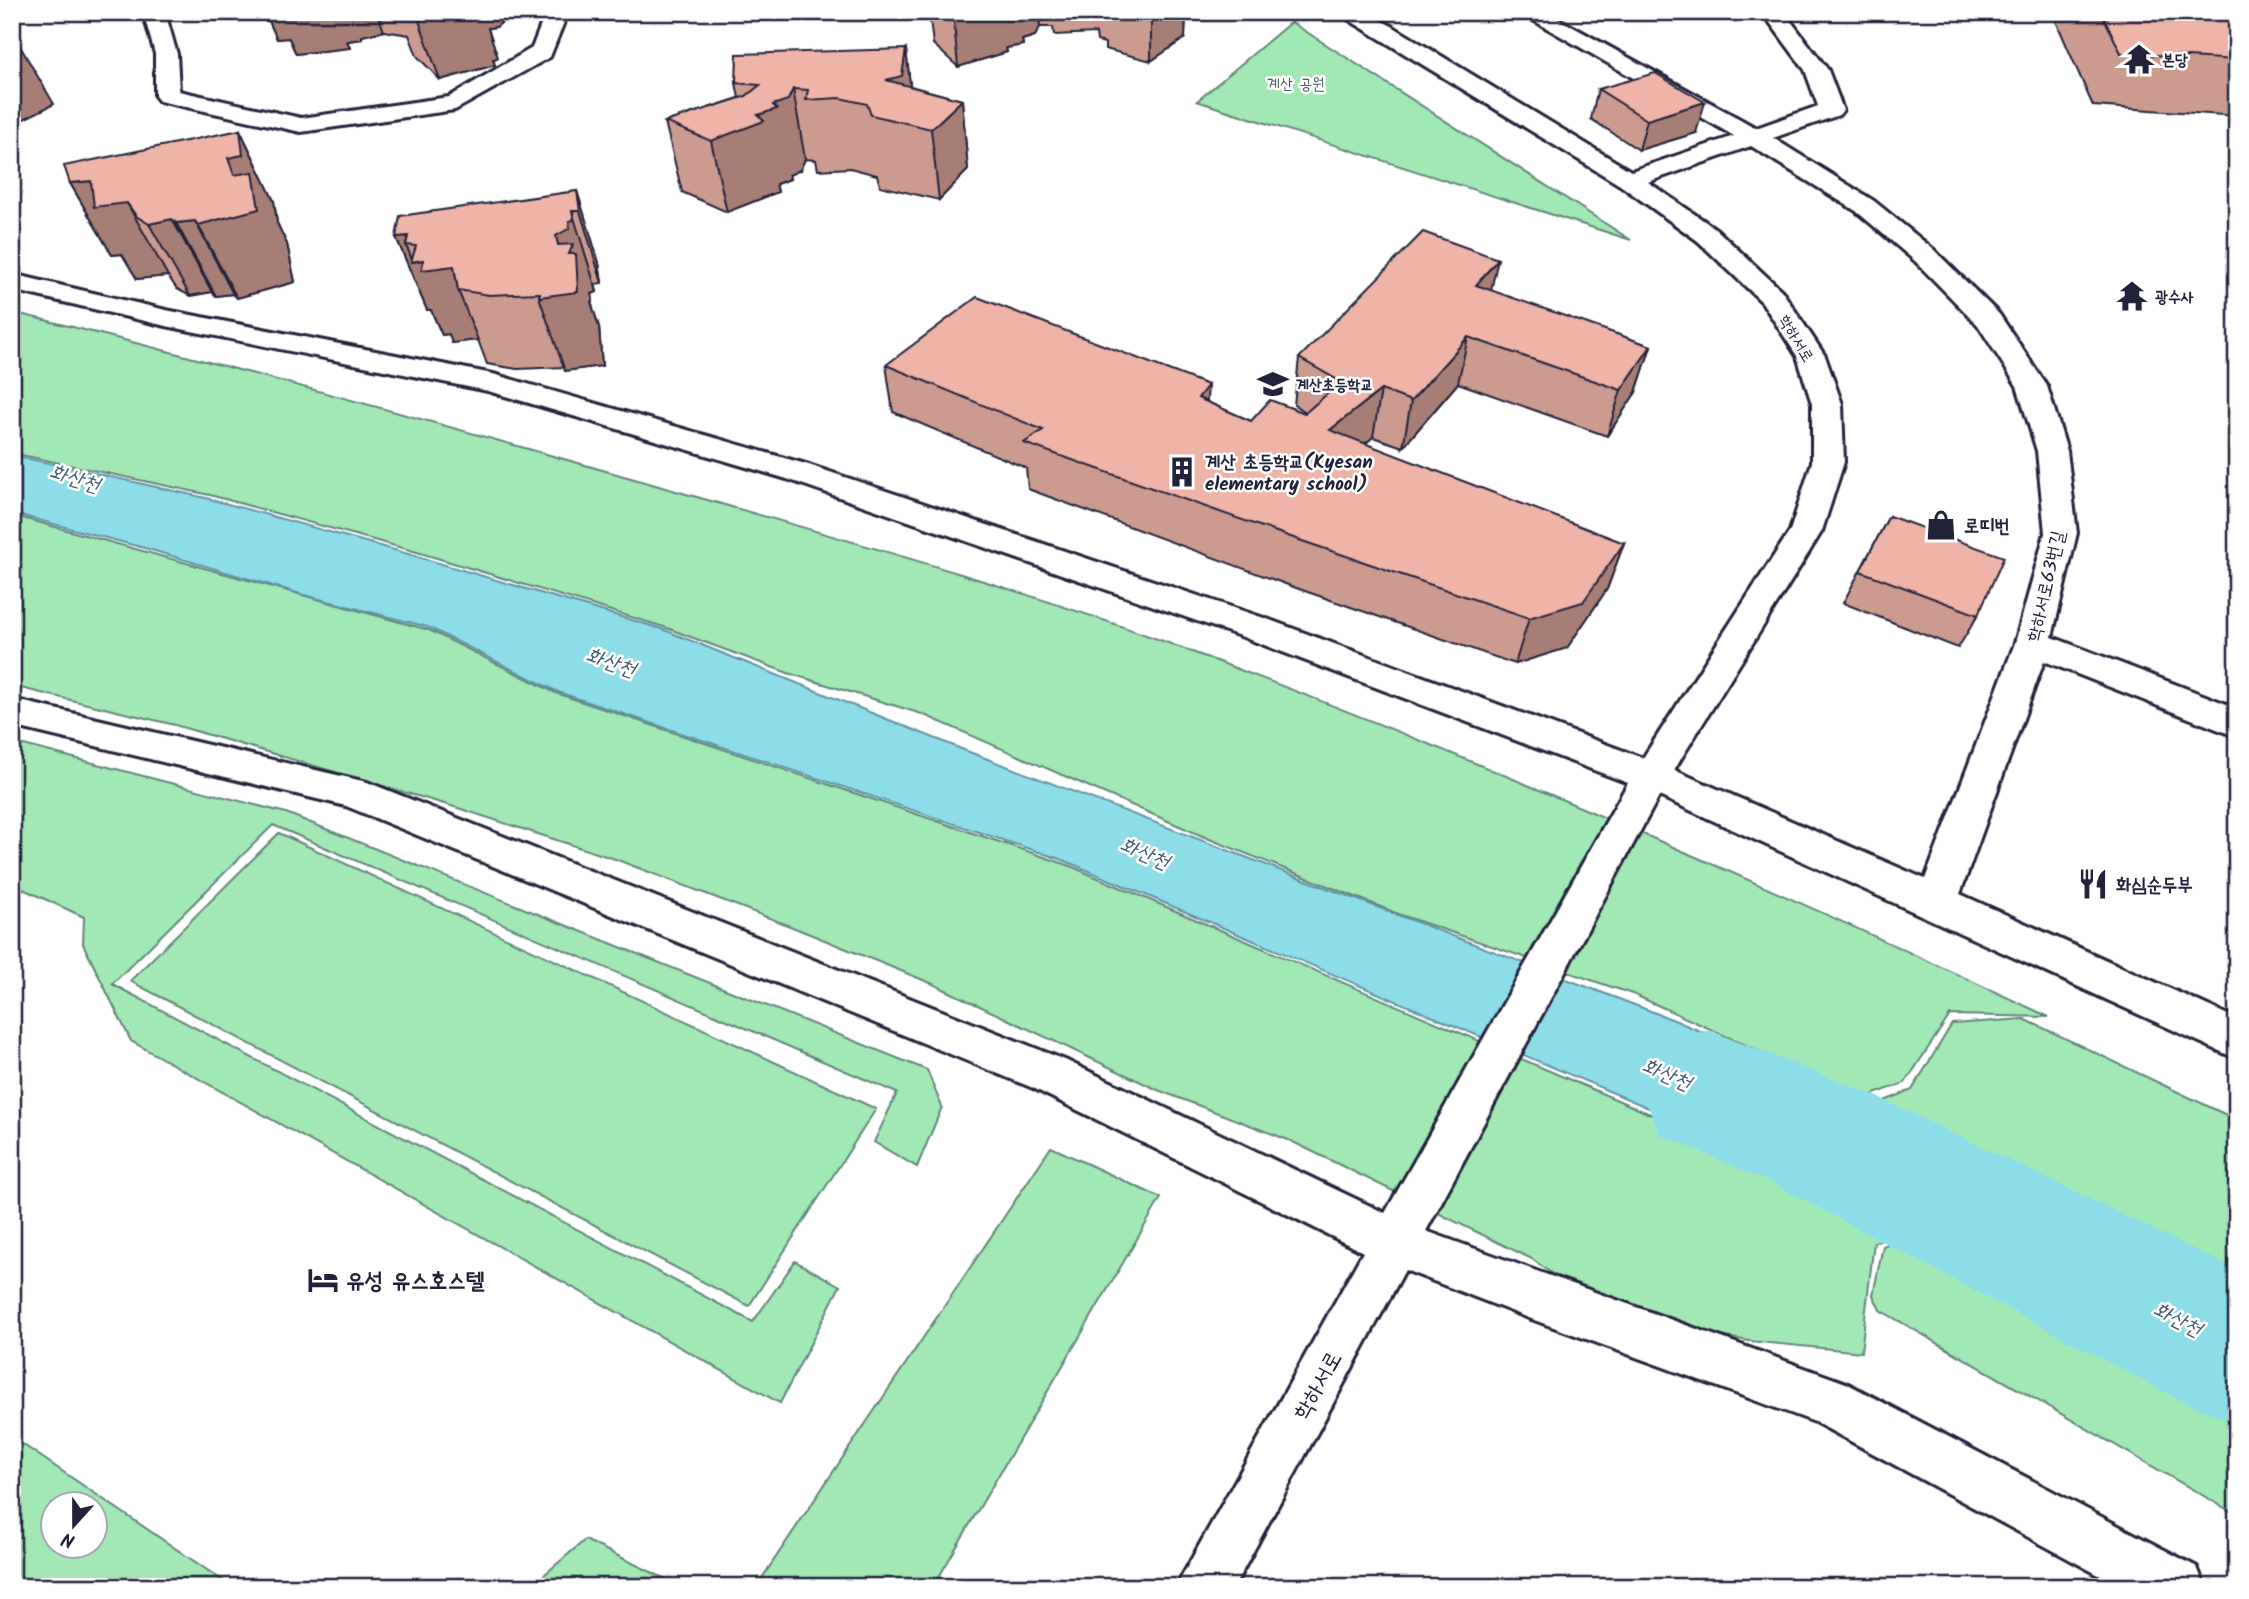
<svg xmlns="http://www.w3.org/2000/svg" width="2249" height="1599" font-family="Kalam,'Poor Story',sans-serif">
<rect width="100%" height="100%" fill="#fff"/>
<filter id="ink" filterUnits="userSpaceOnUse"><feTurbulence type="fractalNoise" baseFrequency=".0143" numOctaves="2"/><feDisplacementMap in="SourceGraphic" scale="14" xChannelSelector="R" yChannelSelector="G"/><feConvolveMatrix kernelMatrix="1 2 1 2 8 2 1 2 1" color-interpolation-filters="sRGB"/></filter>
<g filter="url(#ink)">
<g fill="#a1e8b5" stroke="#628578" stroke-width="2" fill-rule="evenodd">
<path d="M1291,22L1631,240L1197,101Z"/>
<path d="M12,312C237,367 460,429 683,493C842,539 1003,583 1160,640C1462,751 1757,880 2049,1017L1950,1015L1905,1083L1863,1098L1635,995L1401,915L1207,838L922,714L788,673L664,627L417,552L210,495L12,453Z"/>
<path d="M12,515L429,630L556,693L1068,865L1678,1126L1779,1182L1888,1214L1914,1233L1874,1242L1861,1352L1749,1341L1611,1317L1532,1259L1291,1141L1158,1090L933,984L790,926L615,859L458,808L175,725L12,686Z"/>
<path d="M12,742L286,813L927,1070L942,1107L917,1167L874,1142L897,1093L273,825L112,984L753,1322L795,1261L840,1286L780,1403L131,1041L83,944L84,917L12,884Z"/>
<path d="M279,833L876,1109L749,1306L130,981Z"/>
<path d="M2024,1019L2237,1120V1300L1882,1102L1912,1090L1952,1024Z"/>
<path d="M1051,1147L1161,1198L933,1587H756Z"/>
<path d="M1935,1227L2237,1412V1515L1880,1310L1873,1295L1883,1246Z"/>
<path d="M12,1437L232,1587H12ZM52,1504H94V1546H52Z"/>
<path d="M585,1540L682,1587H530Z"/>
</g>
<path fill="#8ddde9" stroke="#6292a3" stroke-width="2" d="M12,455L206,498L398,551L662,629L964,750L1674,1020L1874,1105L1838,1195L1780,1177L1663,1114L1063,860L558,692L428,627L304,595L148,549L12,513Z"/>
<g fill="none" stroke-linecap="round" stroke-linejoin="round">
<path fill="#8ddde9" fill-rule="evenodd" d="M1708,1030L1874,1095L2237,1270V1424L2184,1402L1776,1185L1660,1134L1641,1091L1660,1048Z"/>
<g stroke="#22223b" stroke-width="6">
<g id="minor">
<path d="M143,12H165L177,54L179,91L301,118L449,97L532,48L546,12H568L550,57L455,110L301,132L159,101L155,96V54Z"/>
<path d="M1336,12H1364L1392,26L1631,171L1734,136L1519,12H1546L1756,128L1818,106L1805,70L1762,12H1784L1828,70L1843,110L1839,115L1773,138L1874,201L1933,249L1999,314L2047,386L2067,451L2077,533L2052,637L2237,708V737L2044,661L1960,894L2237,1019V1059L1659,796L1426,1231L1846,1383L2197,1567L2205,1587H2121L1815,1422L1534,1320L1405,1270L1234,1587H1176L1363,1252L1033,1088L346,806L12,726V699L367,782L1065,1060L1385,1213L1628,783L1243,637L787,479L488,391L166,326L12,290V274L166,310L493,374L809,465L1267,619L1643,758L1790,531L1812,462V404L1797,356L1762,302L1698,241L1620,185ZM1751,146L1856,211L1915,261L1978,325L2017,386L2037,451L2045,533L2015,643L1925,879L1674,770L1822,531L1844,462L1842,404L1825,356L1782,291L1716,229L1648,182Z"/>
</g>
</g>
<use href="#minor" fill="#fff" fill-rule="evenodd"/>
</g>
<g fill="#cc9b90" stroke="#22223b" stroke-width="2">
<path d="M265,12H515L496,27L488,28L498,58L493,59L495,65L440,80L417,56L409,35L384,31L362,36V39L347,41L350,48L296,54L289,38L277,39Z"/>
<path d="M929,12H1186L1185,38L1151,61L1105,49V43L1097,41L1096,33L1054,35L1053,27H1040L1035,36L1022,40L1023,45L1006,48L1007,52L958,67L933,44Z"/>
<path d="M2052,12H2237V116L2093,106Z"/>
<path d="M906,49L910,86L962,100L968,170L939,200L880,186L877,175L850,168L818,170L816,160L805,159L800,170L789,175L790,179L776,184L778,192L727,212L682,192L665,122L739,98L736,83Z"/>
<path d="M1598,89L1696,133L1639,150L1591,119Z"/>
<path d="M240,130L274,201L277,223L287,244L295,282L237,298L233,294L216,296L212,292L190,296L177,289L168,276L137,279L122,254L112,255L70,183Z"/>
<path d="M577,191L599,263L602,283L595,284L597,292L592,294L593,301L591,302L599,327L602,366L565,371L564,367L517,369L487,364L478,340L452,343L449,334L442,335L431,310H427L396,237Z"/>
<path d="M1491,291L1651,346L1636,392L1607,436L1458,383L1403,447L1373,437L1365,444L1624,543L1607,589L1567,648L1515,664L1299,589L1028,489L1026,468L893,412L886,365L1207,402L1251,421L1305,413L1306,412L1294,405L1299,358Z"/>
<path d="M1889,516L1978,615L1958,648L1843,603Z"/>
</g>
<g fill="#a67e75" stroke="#22223b" stroke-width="2">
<path d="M265,12H377L384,31L362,36V39L347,41L350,48L296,54L289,38L277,39Z"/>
<path d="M416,12H515L496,27L488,28L498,58L493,59L495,65L440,80Z"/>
<path d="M953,12H1039L1040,27L1035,36L1022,40L1023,45L1006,48L1007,52L958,67Z"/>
<path d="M1151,12H1186L1185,38L1151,61Z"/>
<path d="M14,36L54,104L12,125V37Z"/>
<path d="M906,49L914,118L886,80Z"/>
<path d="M793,89L805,159L800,170L789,175L790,179L776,184L778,192L727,212L711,141L758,115L773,105Z"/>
<path d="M962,100L968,170L939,200L931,129Z"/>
<path d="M1705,102L1696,133L1639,150L1647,120Z"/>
<path d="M240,130L274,201L277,223L287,244L295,282L237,298L198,225L234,175L228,158Z"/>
<path d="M91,181L127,203L168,276L137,279L122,254L112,255L70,183Z"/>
<path d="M577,191L599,263L602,283L580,211Z"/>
<path d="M572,211L597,292L592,294L593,301L591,302L599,327L602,366L565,371L539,297L558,245L556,236Z"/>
<path d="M172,219L212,292L190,296L149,224Z"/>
<path d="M195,221L233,294L216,296L176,223Z"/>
<path d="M408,236L406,245L413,262L423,260L454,266L458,290L478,340L452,343L449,334L442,335L431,310H427L396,237Z"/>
<path d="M1498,259L1488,304L1476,285Z"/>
<path d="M1468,337L1458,383L1403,447L1411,401Z"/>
<path d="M1651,346L1636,392L1607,436L1621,390Z"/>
<path d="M1208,385L1205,431L1198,398Z"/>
<path d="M1381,390L1373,437L1324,477L1330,430Z"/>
<path d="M1624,543L1607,589L1567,648L1515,664L1529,618Z"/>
</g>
<g fill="#edb4a7" stroke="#22223b" stroke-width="2">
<path d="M2101,12H2237V60L2121,53Z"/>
<path d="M906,49L902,76L886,80L962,100L931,129L871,115L867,104L840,98L806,100L808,90L793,89L788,100L773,105L777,109L758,115L764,121L711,141L665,122L746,96L760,85L736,83L737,54Z"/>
<path d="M1655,73L1705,102L1647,120L1598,89Z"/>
<path d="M240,130L243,155L228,158L234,175L253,172L259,209L198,225L195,221L176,223L172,219L149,224L136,216L127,203L94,207L91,181L70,183L64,166Z"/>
<path d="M577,191L580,211H572L574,220L569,221L570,228L556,236L558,245L573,244L569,254H576L578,292L539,297L540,293L489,295L458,290L454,266L422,270L423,260L411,262L416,246L406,245L408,236L396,237L400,216Z"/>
<path d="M1423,232L1498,259L1476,285L1651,346L1621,390L1468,337L1411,401L1381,390L1330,430L1624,543L1583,602L1529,618L1305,542L1024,443L1043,430L886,365L977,297L1208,385L1198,398L1251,421L1270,400L1305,413L1341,382L1299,358Z"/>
<path d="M1889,516L2004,557L1978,615L1860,571Z"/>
</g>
</g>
<defs>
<g id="temple-bare" transform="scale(2.415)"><path d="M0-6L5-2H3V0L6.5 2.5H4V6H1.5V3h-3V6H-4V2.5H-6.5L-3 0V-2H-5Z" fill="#22223b" stroke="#fff" stroke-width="2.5" paint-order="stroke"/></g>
<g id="school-bare" transform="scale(2.415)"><path d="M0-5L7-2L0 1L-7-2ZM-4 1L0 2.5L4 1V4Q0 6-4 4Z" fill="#22223b" stroke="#fff" stroke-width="2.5" paint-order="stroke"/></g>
<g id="building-bare" transform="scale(2.415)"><path d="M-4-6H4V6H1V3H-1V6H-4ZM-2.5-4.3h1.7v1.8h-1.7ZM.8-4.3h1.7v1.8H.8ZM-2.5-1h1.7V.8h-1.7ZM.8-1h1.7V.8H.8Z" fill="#22223b" stroke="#fff" stroke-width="2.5" paint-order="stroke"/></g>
<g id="shop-bare" transform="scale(2.415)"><path d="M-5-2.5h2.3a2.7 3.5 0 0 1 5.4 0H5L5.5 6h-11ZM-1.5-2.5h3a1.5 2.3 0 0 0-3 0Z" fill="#22223b" stroke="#fff" stroke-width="2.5" paint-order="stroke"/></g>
<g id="restaurant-bare" transform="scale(2.415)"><path d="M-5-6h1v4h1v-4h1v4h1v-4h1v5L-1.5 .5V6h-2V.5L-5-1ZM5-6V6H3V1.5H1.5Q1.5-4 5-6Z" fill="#22223b" stroke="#fff" stroke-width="2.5" paint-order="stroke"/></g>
<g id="hotel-bare" transform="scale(2.415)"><path d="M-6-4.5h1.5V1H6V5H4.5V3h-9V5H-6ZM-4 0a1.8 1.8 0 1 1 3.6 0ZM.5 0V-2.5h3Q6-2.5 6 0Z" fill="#22223b" stroke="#fff" stroke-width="2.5" paint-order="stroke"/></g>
</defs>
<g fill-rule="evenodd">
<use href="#temple-bare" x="2139" y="59"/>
<use href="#temple-bare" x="2132" y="296"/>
<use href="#school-bare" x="1273" y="384"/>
<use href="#building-bare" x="1182" y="472"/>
<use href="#shop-bare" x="1941" y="525"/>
<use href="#restaurant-bare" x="2093" y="884"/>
<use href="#hotel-bare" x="323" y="1280"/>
</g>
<g text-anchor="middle" stroke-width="5" stroke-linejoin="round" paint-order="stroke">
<g font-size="16" font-weight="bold" fill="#22223b" stroke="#fff" text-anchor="start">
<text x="2162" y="65">본당</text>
<text x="2155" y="302">광수사</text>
<text x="1296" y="390">계산초등학교</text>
</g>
<g font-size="16" fill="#485d60" stroke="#fff">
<text x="1296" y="89">계산 공원</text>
</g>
<g font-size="16" fill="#22223b" stroke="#fff">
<text transform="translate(1797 338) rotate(59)" y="6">학하서로</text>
</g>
<g font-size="19" font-weight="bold" fill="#22223b" stroke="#fff" text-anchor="start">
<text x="1205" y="468">계산 초등학교(Kyesan<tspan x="1205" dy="22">elementary school)</tspan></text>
<text x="1964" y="532">로띠번</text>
<text x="2116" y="891">화심순두부</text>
</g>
<g font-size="19" fill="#22223b" stroke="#fff">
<text transform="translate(2045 586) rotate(-77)" y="7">학하서로63번길</text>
</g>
<g font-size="21" font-style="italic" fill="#425a6f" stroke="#fff">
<text transform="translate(75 478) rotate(17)" y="7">화산천</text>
<text transform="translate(611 662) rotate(19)" y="7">화산천</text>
<text transform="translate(1145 853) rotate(23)" y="7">화산천</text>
<text transform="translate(1667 1074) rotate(23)" y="7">화산천</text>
<text transform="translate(2178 1319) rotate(27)" y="7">화산천</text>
</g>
<g font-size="23" font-weight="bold" fill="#22223b" stroke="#fff" text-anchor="start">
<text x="346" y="1288">유성 유스호스텔</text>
</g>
<g font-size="23" fill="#22223b" stroke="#fff">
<text transform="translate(1317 1385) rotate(-61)" y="8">학하서로</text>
</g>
</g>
<rect width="2249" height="1599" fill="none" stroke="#fff" stroke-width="42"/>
<rect x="21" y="21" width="2207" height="1557" fill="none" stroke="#22223b" stroke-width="2.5" filter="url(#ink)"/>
<g transform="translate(74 1525) rotate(201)"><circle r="33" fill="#ffffff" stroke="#a7a7b1" stroke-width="2"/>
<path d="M0-5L12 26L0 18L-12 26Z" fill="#22223b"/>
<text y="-10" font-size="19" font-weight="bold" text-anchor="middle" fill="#22223b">N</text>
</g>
</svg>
